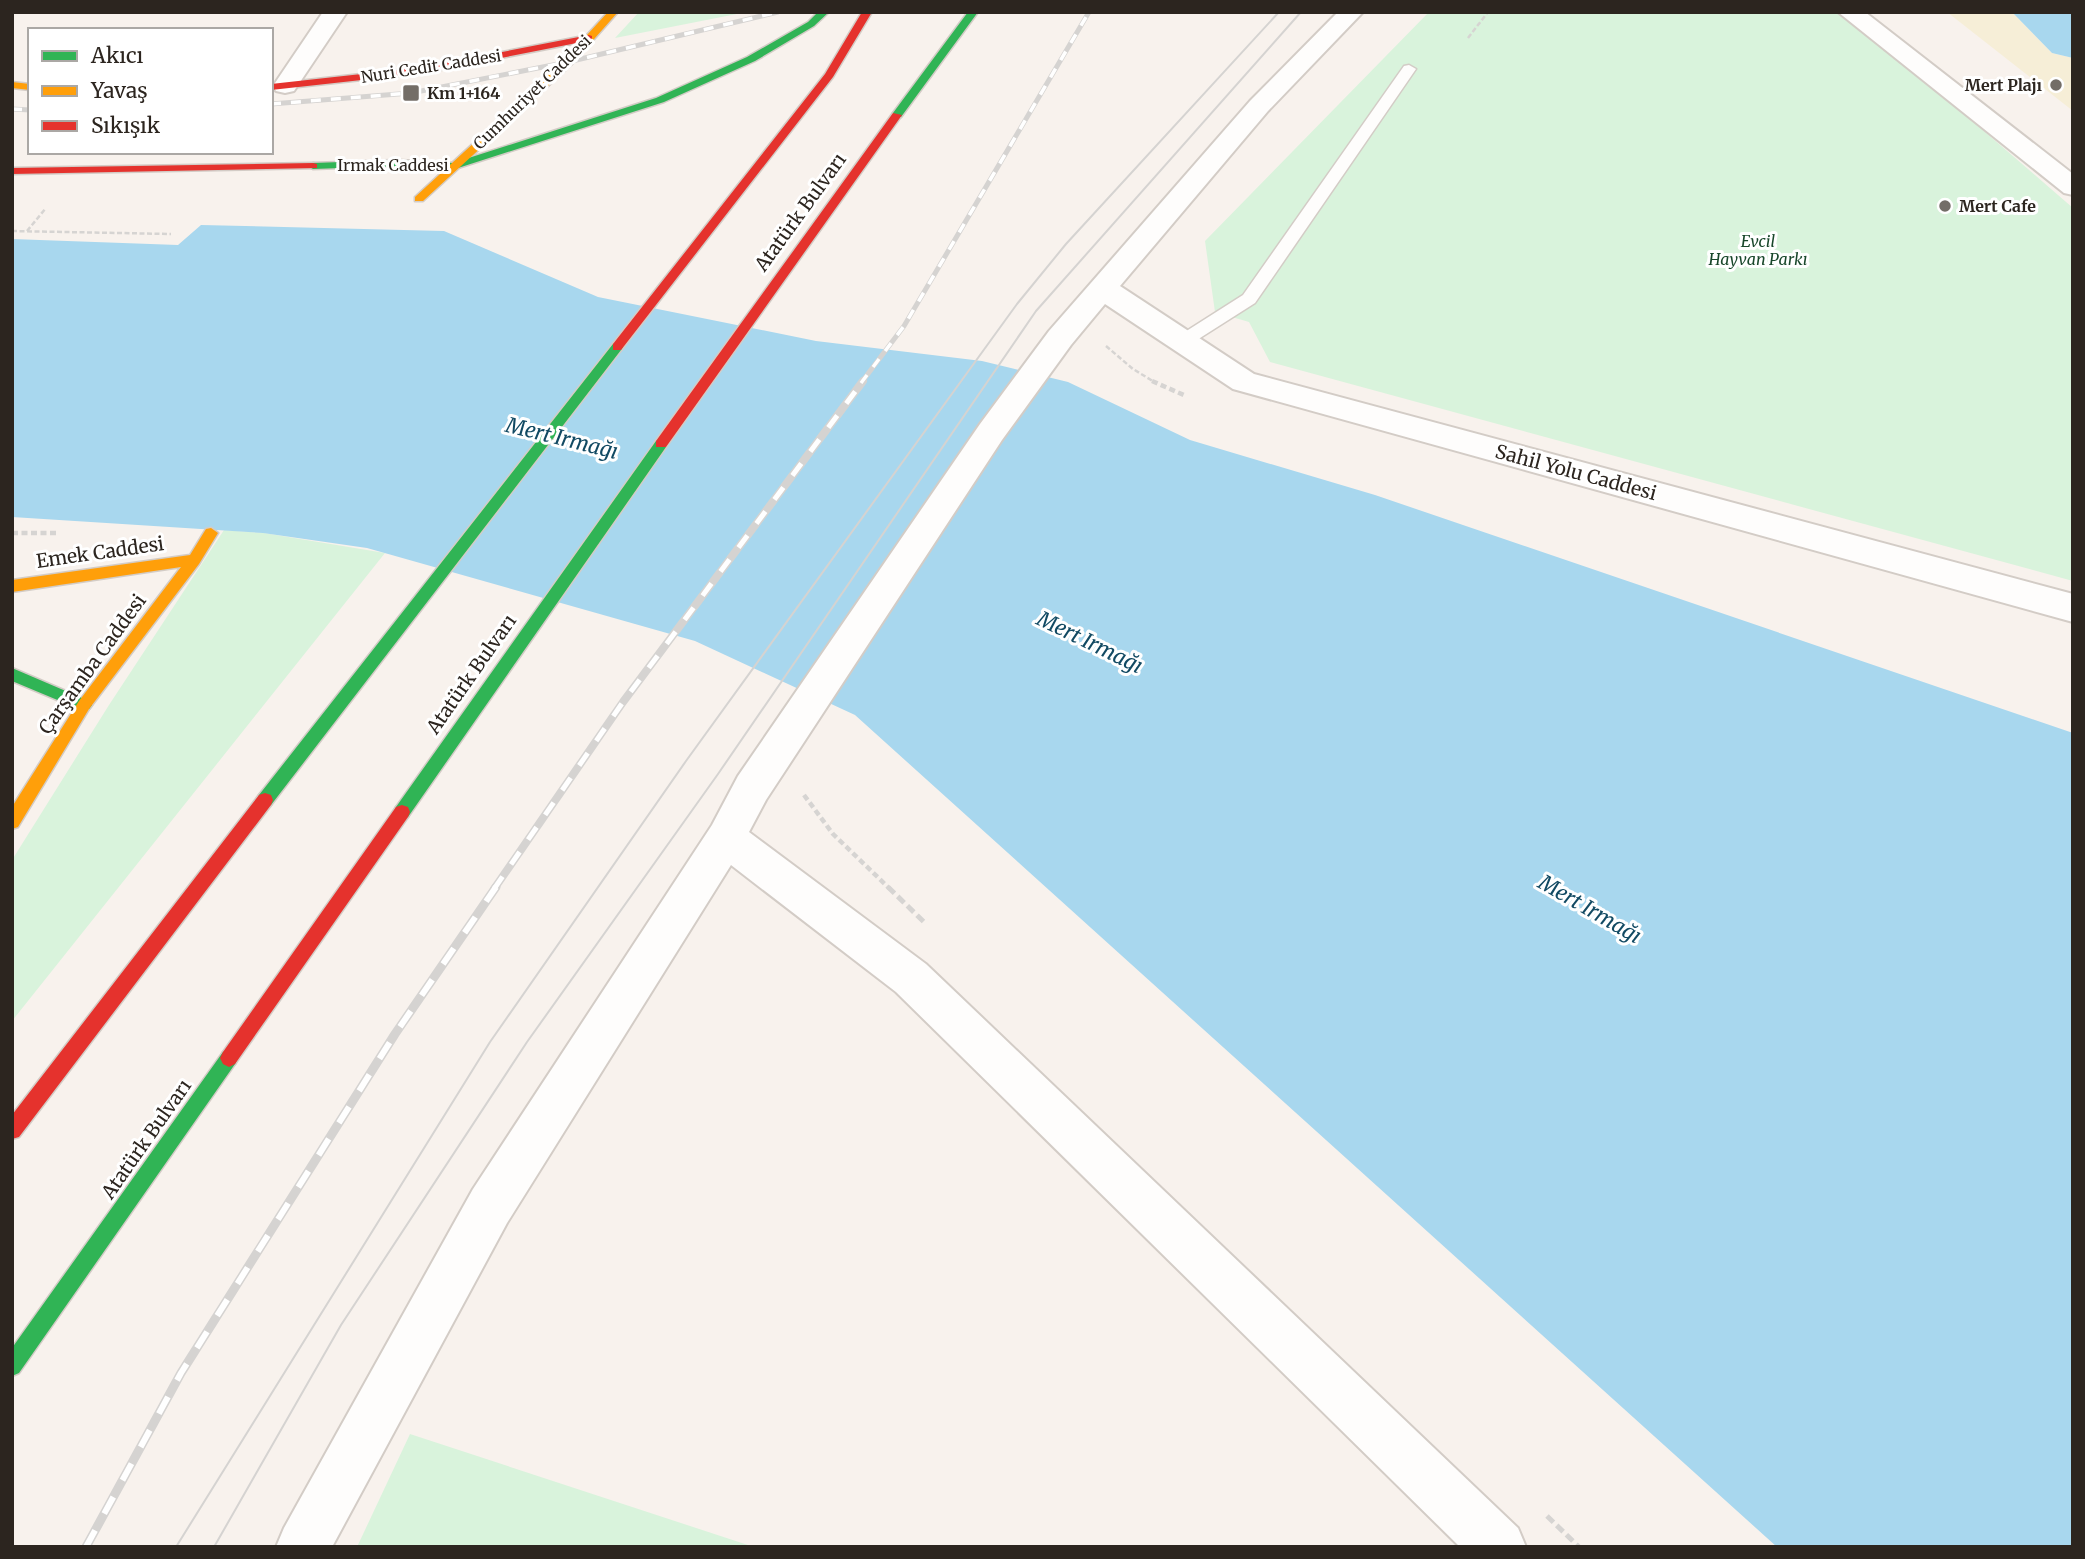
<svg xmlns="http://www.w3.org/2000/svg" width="2085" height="1559" font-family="Merriweather,serif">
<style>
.green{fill:#d9f3dc}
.sand{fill:#f6eed7}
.water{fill:#a8d7ee}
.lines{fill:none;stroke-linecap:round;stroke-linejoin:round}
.lane-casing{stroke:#d3ccc6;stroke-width:3}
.street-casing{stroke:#d3ccc6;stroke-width:4}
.fast-casing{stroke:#d3ccc6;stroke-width:3}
.slow-casing{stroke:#d3ccc6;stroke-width:3}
.jam-casing{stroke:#d3ccc6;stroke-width:3}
.path-far2{stroke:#d6d4d2;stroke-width:2.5;stroke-dasharray:5 2.5;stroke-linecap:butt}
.path-far1{stroke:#d6d4d2;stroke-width:4.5;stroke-dasharray:6 3.5;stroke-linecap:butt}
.path{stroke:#d6d4d2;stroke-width:5;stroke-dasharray:9 4.5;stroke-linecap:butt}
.lane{fill:#fefdfc;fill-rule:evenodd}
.street{fill:#fefdfc;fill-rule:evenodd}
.fast{fill:#30b455;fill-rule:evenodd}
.slow{fill:#ff9f0a;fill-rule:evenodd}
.jam{fill:#e5322d;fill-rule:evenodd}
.tram{stroke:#d5d3d1;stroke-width:2}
.rail-far2-casing{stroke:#d5d3d1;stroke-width:5}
.rail-far1-casing{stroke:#d5d3d1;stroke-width:8}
.rail-casing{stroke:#d5d3d1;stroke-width:9}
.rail-far2{stroke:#fff;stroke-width:3.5;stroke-dasharray:10;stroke-linecap:butt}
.rail-far1{stroke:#fff;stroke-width:5;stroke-dasharray:15;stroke-linecap:butt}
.rail{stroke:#fff;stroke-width:6;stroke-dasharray:19;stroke-linecap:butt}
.poi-dot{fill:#736d67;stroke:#fff;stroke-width:2.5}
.labels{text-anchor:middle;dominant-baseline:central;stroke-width:6;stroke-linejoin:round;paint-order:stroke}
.far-street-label{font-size:16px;fill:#2c251f;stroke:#fff}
.far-poi-label{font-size:16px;font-weight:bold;fill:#2c251f;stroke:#fff;text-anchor:start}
.far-park-label{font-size:16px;font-style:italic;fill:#19472b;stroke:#fff}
.street-label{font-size:19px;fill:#2c251f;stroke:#fff}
.water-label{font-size:21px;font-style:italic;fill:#124a63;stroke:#fff}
</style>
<rect width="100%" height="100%" fill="#f8f2ed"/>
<path class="green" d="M639 12H747L615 38Z
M1429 12H1846L2073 208V581L1270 362 1249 322 1215 312 1205 241Z
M224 530 264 533 385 553 12 1021V860L109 705Z
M410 1434 754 1547H357Z"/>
<path class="sand" d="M1947 12H2012L2052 53 2073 58V111Z"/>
<path class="water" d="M2012 12H2073V58L2052 53Z
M201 225 444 231 598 297 816 341 982 361 1068 382 1190 440 1375 495 2073 733V1547H1777L855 715 695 641 367 548 263 533 12 517V239L178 245Z"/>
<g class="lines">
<g class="lane-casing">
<path id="lane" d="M1409 65 1416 69 1255 303 1189 345H1177L1175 341 1177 337 1243 295 1404 66Z"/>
</g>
<g class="street-casing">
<path id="street" d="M323 12H347L294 91 285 93 276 91 273 86Z
M1338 12H1363L1268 111 1120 286 1254 374 2073 594V622L1233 389 1105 304 1071 345 1002 440 766 800 749 832 926 964 1518 1528 1526 1547H1460L896 992 731 865 507 1223 332 1547H276L284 1528 473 1189 712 825 738 776 980 424 1049 331 1250 101Z
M1838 12H1865L2073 174V195L2064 193Z"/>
</g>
<g class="fast-casing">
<path id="fast" d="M818 12H829L814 26 755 61 664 102 458 168 398 166 313 169 308 166 313 163 398 160 453 163 656 98 747 57 808 22Z
M968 12H978L901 117H893V113Z
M617 343 623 347 621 350 271 805 265 807 259 805 257 800 259 795 613 344Z
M661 439 666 441V447L408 817 402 819 396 817 394 812 396 807 656 441Z
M12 668 89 701 92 705 89 709H79L12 681Z
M229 1049 235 1052 238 1058 235 1064 19 1373 12 1376V1348L223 1052Z"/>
</g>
<g class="slow-casing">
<path id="slow" d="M608 12H618L572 64 423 201H415V197L564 60Z
M12 82 30 84V90L12 88Z
M211 528 218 533 199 564 89 709 18 827 12 829V807L79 701 181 567 12 592V580L190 555 206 529Z"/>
</g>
<g class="jam-casing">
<path id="jam" d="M862 12H872L833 77 621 350H613V344L825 74Z
M589 35 592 36V40L425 73 271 90V84L425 67Z
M893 113 902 115 666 447H656V441Z
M313 163 317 164V168L12 174V168Z
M265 793 271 795 273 800 271 805 19 1137 12 1139V1115L259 795Z
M402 805 408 807 410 812 408 817 235 1064 229 1067 223 1064 220 1058 223 1052 396 807Z"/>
</g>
<path class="path-far2" d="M1468 38 1488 12
M12 231 171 234
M27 231 46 208
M1106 346 1133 369 1156 383"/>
<path class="path-far1" d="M1152 381 1186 396
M12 533H56
M804 795 833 834 890 889"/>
<path class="path" d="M888 887 925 923
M1547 1516 1579 1547"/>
<use href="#lane" class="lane"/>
<use href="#street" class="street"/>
<use href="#fast" class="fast"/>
<use href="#slow" class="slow"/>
<use href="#jam" class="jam"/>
<path class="tram" d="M176 1547 490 1042 686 761 1017 304 1066 244 1279 12
M214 1547 341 1325 527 1042 718 774 1036 311 1301 12"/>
<g class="rail-far2-casing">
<path id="rail-far2" d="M271 104 411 93 568 62 778 12
M12 109 30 110
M861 383 904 326 1089 12"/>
</g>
<g class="rail-far1-casing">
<path id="rail-far1" d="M494 889 623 702 863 381"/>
</g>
<g class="rail-casing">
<path id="rail" d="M86 1547 181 1373 395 1034 496 887"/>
</g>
<use href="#rail-far2" class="rail-far2"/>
<use href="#rail-far1" class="rail-far1"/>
<use href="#rail" class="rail"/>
</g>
<g class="poi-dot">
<circle cx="2056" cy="85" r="7"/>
<rect x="402" y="84" width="18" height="18" rx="3.5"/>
<circle cx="1945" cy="206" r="7"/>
</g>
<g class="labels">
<g class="far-street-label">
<text transform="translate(431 66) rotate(-9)">Nuri Cedit Caddesi</text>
<text transform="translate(532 92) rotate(-44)">Cumhuriyet Caddesi</text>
<text x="393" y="165">Irmak Caddesi</text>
</g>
<g class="far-poi-label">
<text x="2042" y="85" text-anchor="end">Mert Plajı</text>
<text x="427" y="93">Km 1+164</text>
<text x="1959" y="206">Mert Cafe</text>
</g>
<g class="far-park-label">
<text x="1758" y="241">Evcil<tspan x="1758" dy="18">Hayvan Parkı</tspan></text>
</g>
<g class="street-label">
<text transform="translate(800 212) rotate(-54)">Atatürk Bulvarı</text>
<text transform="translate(1576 472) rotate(15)">Sahil Yolu Caddesi</text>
<text transform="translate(100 552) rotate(-8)">Emek Caddesi</text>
<text transform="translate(92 664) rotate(-54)">Çarşamba Caddesi</text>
<text transform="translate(471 674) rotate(-55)">Atatürk Bulvarı</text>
<text transform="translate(146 1139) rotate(-55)">Atatürk Bulvarı</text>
</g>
<g class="water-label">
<text transform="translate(562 438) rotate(14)">Mert Irmağı</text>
<text transform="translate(1090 642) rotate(26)">Mert Irmağı</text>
<text transform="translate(1590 909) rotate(30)">Mert Irmağı</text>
</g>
</g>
<rect width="2085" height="1559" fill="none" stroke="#2c251f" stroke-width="28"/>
<rect x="28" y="28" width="245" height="126" fill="#ffffff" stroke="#aba8a5" stroke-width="2"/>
<rect x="42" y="51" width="35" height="10" fill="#30b455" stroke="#aba8a5" stroke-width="2"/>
<text x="91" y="63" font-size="21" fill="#2c251f">Akıcı</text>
<rect x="42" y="86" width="35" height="10" fill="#ff9f0a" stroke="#aba8a5" stroke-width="2"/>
<text x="91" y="98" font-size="21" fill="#2c251f">Yavaş</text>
<rect x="42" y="121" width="35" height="10" fill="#e5322d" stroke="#aba8a5" stroke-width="2"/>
<text x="91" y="133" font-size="21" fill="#2c251f">Sıkışık</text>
</svg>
